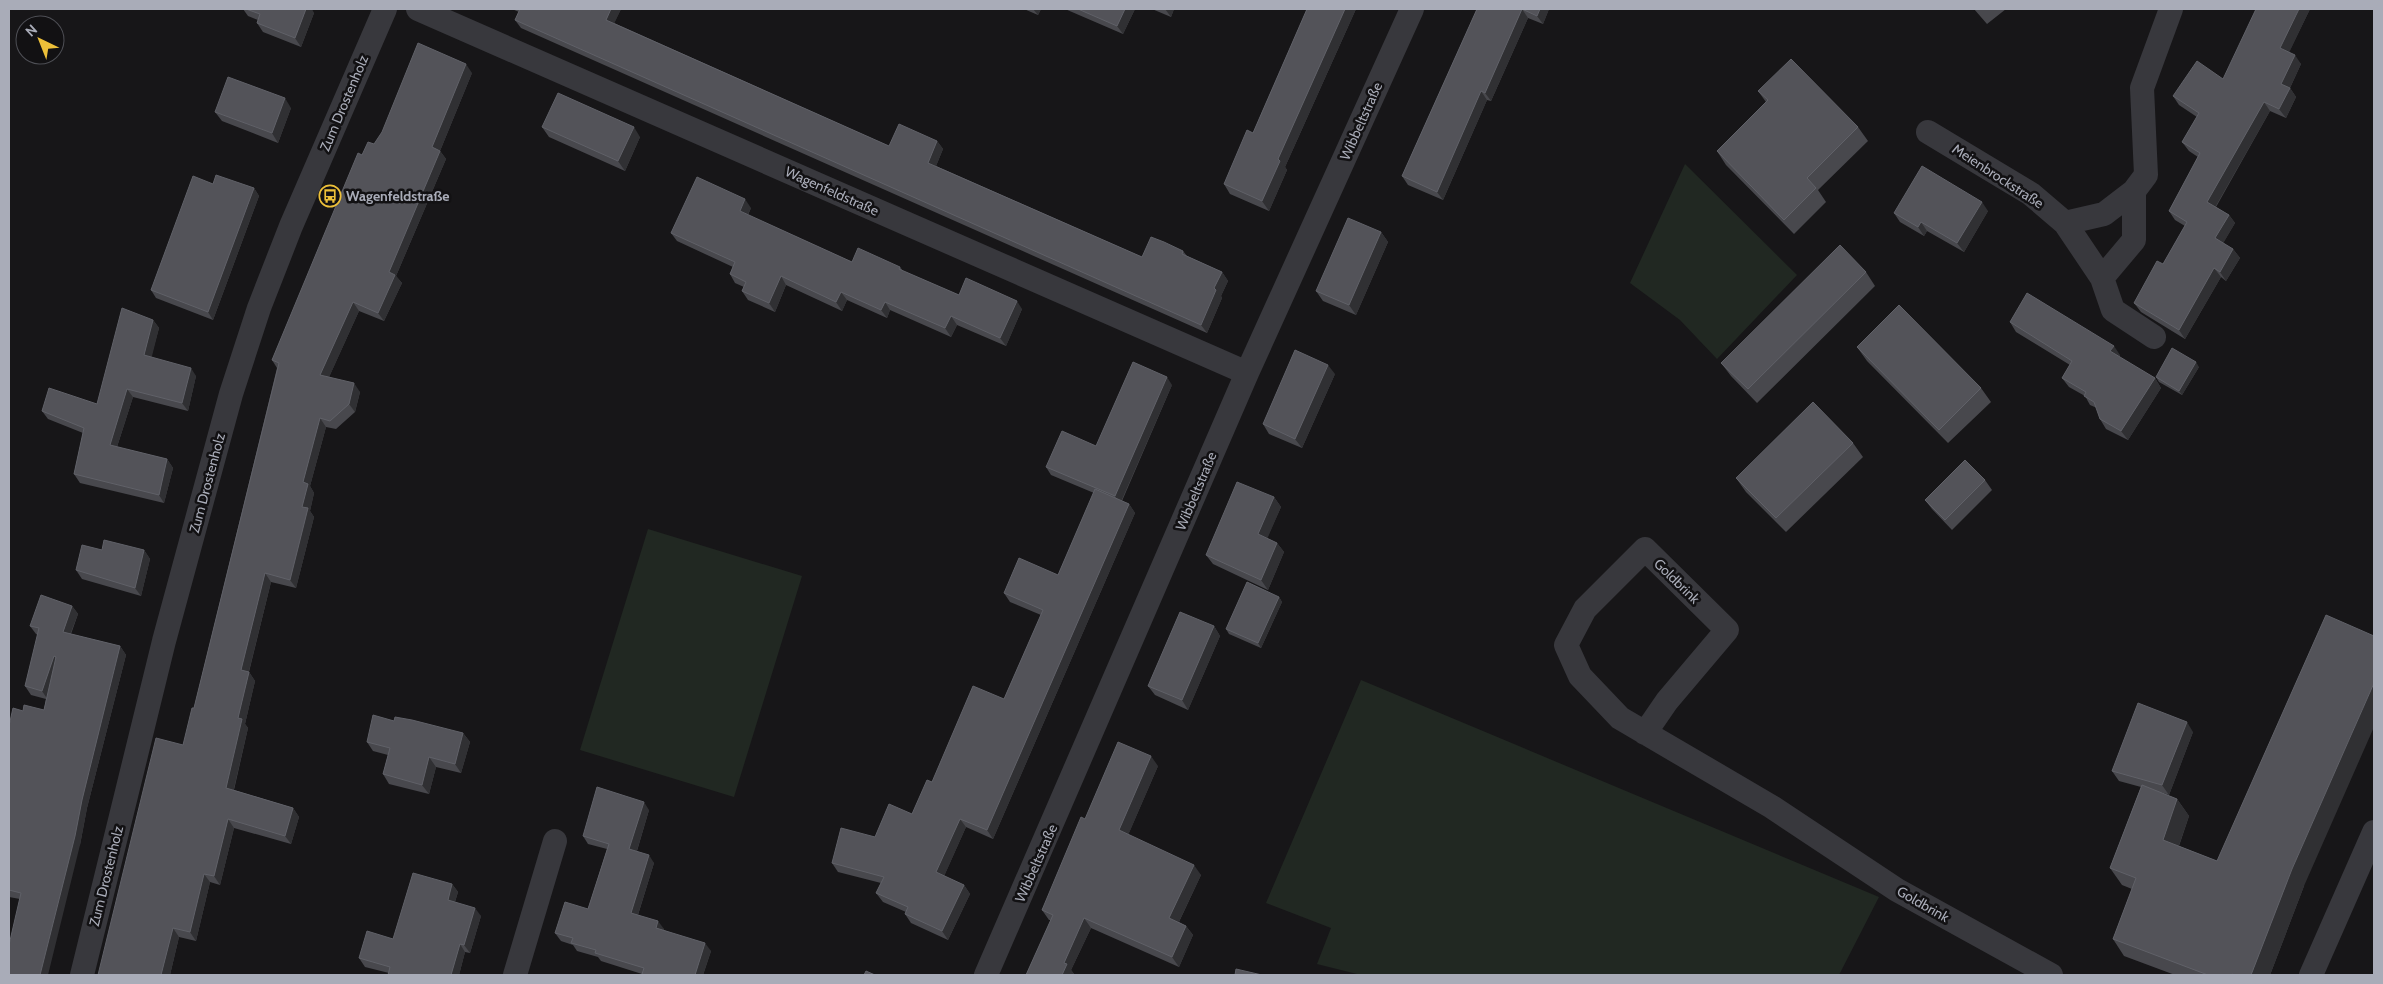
<svg xmlns="http://www.w3.org/2000/svg" width="2383" height="984" font-family="Cabin,sans-serif">
<style>
.green{fill:#212822}
.lines{fill:none;stroke-linecap:round;stroke-linejoin:round}
.street{stroke:#38383d;stroke-width:24}
.wall{fill:#48484d}
.shaded-wall{fill:#303033}
.building{fill:#535359;stroke:#606168}
.labels{text-anchor:middle;dominant-baseline:central;stroke-width:5;stroke-linejoin:round;paint-order:stroke}
.street-label{font-size:14px;fill:#a9acb8;stroke:#121113}
.poi-label{font-size:14px;font-weight:bold;fill:#a9acb8;stroke:#121113;text-anchor:start}
</style>
<rect width="100%" height="100%" fill="#171618"/>
<path class="green" d="M1685 164 1797 275 1717 359 1680 320 1630 283Z
M648 529 802 576 734 797 580 750Z
M1361 680 1879 897 1839 975H1361L1317 964 1331 928 1266 903Z"/>
<g class="lines">
<path class="street" d="M418 9 1247 373
M1928 132 2031 194 2065 223 2102 278 2113 310 2154 337
M2065 223 2104 214 2134 191 2146 175 2142 88 2171 9
M2102 278 2134 240V191
M1645 733 1667 701 1727 630 1645 549 1585 609 1566 645 1580 676 1620 718 1772 807 1897 890 2051 975
M82 975 164 641 231 394 259 308 291 226 385 9
M515 975 555 841
M986 975 1247 373 1412 9
M2311 975 2374 832"/>
</g>
<path class="wall" d="M243 9H306L314 13 301 47 263 32 257 23 258 20 248 16Z
M512 9H621L614 23 889 146 937 141 943 149 936 166 1142 257 1183 251 1187 256 1222 272 1228 281 1221 296 1222 298 1207 333 521 28 515 20 519 12Z
M1024 9H1041L1038 15Z
M1065 9H1135L1123 34Z
M1152 9H1174L1171 17Z
M1307 9H1356L1285 167 1287 170 1269 211 1230 194 1224 184 1253 133Z
M1477 9H1549L1543 24 1528 18 1491 101 1487 100 1443 200 1408 185 1402 176Z
M1974 9H2006L1987 24Z
M2310 9 2289 52 2301 64 2290 88 2296 97 2286 118 2270 111 2216 207 2229 215 2235 223 2223 243 2233 249 2240 258 2226 281 2221 277 2185 339 2141 312 2134 303 2163 264 2185 226 2175 220 2169 211 2198 157 2189 151 2182 142 2197 117 2179 105 2173 96 2223 79Z
M472 73 440 151 446 159 396 276 402 283 384 321 359 311 329 377 360 392 355 412 336 429 326 427 310 486 314 493 310 511 314 517 296 588 271 582 249 672 255 681 245 724 248 728 234 790 293 808 299 817 291 844 234 828 220 885 210 882 196 941 179 937 170 975H98L183 745 194 708 277 368 272 360 362 155 374 144Z
M1758 91 1858 127 1868 141 1818 190 1826 202 1794 234 1726 165 1717 151 1766 102Z
M291 108 278 143 222 121 215 112Z
M542 127 640 137 625 171 549 137Z
M213 184 254 188 259 196 213 320 156 298 151 290Z
M751 208 748 215 852 262 900 267 903 271 959 295 1022 309 1006 346 957 325 951 337 890 310 887 318 847 300 842 311 786 285 775 312 748 300 742 291 744 287 735 283 730 274 733 267 677 241 671 233Z
M1988 211 1964 252 1927 231 1924 236 1900 222 1894 213Z
M1381 232 1388 242 1356 315 1323 301 1316 291Z
M1866 272 1875 286 1757 403 1731 376 1721 363Z
M153 320 159 328 151 357 196 376 188 411 133 397 117 447 167 459 173 468 164 503 80 483 74 474 83 433 48 419 42 411 97 404Z
M2010 322 2120 355 2119 357 2155 378 2161 388 2128 440 2106 429 2100 419 2097 408 2090 405 2085 396 2069 387 2062 378 2070 365 2016 332Z
M1857 347 1981 388 1991 402 1948 443 1867 361Z
M2199 367 2182 395 2159 382 2156 377Z
M1335 374 1302 448 1269 434 1263 424Z
M1172 385 1122 501 1129 504 1135 513 993 839 966 827 944 876 964 885 970 894 948 940 911 923 905 914 906 912 883 902 876 893 881 883 838 872 832 863 912 814 932 782 1004 699 1041 615 1010 602 1004 593 1058 575 1094 493 1051 475 1046 467 1096 446Z
M1853 443 1863 457 1786 532 1746 492 1736 478Z
M1985 480 1992 490 1952 530 1932 509 1925 500Z
M1274 497 1281 507 1267 538 1277 543 1284 552 1268 590 1213 564 1206 555Z
M102 550H144L150 559 141 596 82 579 76 570Z
M1279 597 1282 602 1261 648 1229 634 1226 629Z
M72 606 78 614 71 634 120 646 126 655 87 808 80 845 20 899 9 897V726L23 711 44 710 46 699 31 695 25 686 38 635 36 634 30 626Z
M1214 626 1220 636 1188 710 1155 695 1148 686Z
M394 721 463 733 470 742 461 773 436 767 429 794 389 784 383 774 388 755 373 751 367 742Z
M2193 732 2169 795 2160 792 2177 799 2189 816 2179 846 2217 861 2304 886 2270 975H2175L2124 956 2113 939 2132 889 2122 885 2110 868 2141 787 2119 781 2112 771Z
M1158 766 1128 835 1201 875 1179 922 1186 926 1193 935 1179 967 1091 928 1071 970 1074 974 1073 975H1026L1051 920H1049L1042 910 1085 819Z
M649 810 637 851 654 863 638 915 664 929V930L711 951 703 975H642V974L601 961 598 957 577 951 573 945 561 941 555 933 588 909 607 849 588 844 583 836Z
M452 884 458 892 455 902 481 916 470 953 465 952 459 975H388L389 973 365 967 359 958 393 939Z"/>
<path class="shaded-wall" d="M306 9H312L314 13 301 47 295 38Z
M611 9H621L612 28 606 20Z
M1033 9H1041L1038 15Z
M1125 9H1135L1123 34 1117 26Z
M1165 9H1174L1171 17Z
M1345 9H1356L1285 167 1287 170 1269 211 1262 201 1278 159Z
M1522 9 1528 18 1491 101 1485 93Z
M1540 9H1549L1543 24 1537 16Z
M2299 9H2310L2287 57 2280 48Z
M2295 55 2301 64 2288 92 2290 88 2296 97 2286 118 2279 109 2281 84Z
M466 64 472 73 440 151 446 159 396 276 402 283 384 321 378 313 389 272 432 147Z
M1481 91 1487 100 1443 200 1437 192Z
M285 98 291 108 278 143 272 133Z
M2264 102 2270 111 2213 211 2207 202Z
M634 127 640 137 625 171 618 161Z
M937 141 943 149 934 171 928 163Z
M254 188 259 196 213 320 208 312Z
M745 199 751 208 745 220 740 211Z
M1982 202 1988 211 1964 252 1957 243Z
M2229 215 2235 223 2221 247 2215 238Z
M1921 222 1927 231 1924 236 1918 227Z
M1381 232 1388 242 1356 315 1349 305Z
M2233 249 2240 258 2226 281 2220 272Z
M2214 268 2221 277 2185 339 2179 330Z
M1222 272 1228 281 1221 296 1222 298 1207 333 1201 325 1214 288Z
M781 276 786 285 775 312 769 303Z
M841 292 847 300 842 311 836 302Z
M1017 301 1022 309 1006 346 1000 338Z
M353 302 359 311 326 384 320 375Z
M885 302 890 310 887 318 881 310Z
M951 316 957 325 951 337 945 328Z
M153 320 159 328 150 364 144 355Z
M2114 346 2120 355 2117 361 2110 351Z
M2196 362 2199 367 2182 395 2179 391Z
M1328 365 1335 374 1302 448 1295 439Z
M191 368 196 376 188 411 182 403Z
M1167 377 1172 385 1120 504 1115 496Z
M2155 378 2161 388 2128 440 2121 431Z
M354 383 360 392 355 412 349 404Z
M127 389 133 397 115 453 110 445Z
M320 418 326 427 310 486 314 493 310 511 314 517 296 588 290 580 303 482Z
M167 459 173 468 164 503 159 495Z
M1274 497 1281 507 1265 544 1258 534Z
M1129 504 1135 513 993 839 987 830Z
M1277 543 1284 552 1268 590 1261 580Z
M144 550 150 559 141 596 135 588Z
M265 573 271 582 247 679 241 670Z
M1279 597 1282 602 1261 648 1258 643Z
M72 606 78 614 68 640 63 632Z
M1214 626 1220 636 1188 710 1182 700Z
M120 646 126 655 87 808 80 845 48 975H40L82 800Z
M54 656 60 665 48 700 42 691Z
M249 672 255 681 245 724 248 728 232 797 226 788 238 718Z
M2374 683V727L2304 886 2270 975H2251L2292 869Z
M2187 722 2193 732 2169 795 2162 785Z
M463 733 470 742 461 773 455 764Z
M1151 756 1158 766 1126 840 1119 830Z
M429 757 436 767 429 794 422 785Z
M2177 799 2189 816 2175 857 2163 840Z
M644 802 649 810 635 857 629 849Z
M293 808 299 817 291 844 285 836Z
M228 819 234 828 220 885 214 876Z
M960 819 966 827 942 881 936 872Z
M649 855 654 863 636 921 631 913Z
M1194 865 1201 875 1176 928 1169 918Z
M204 874 210 882 196 941 190 932Z
M452 884 458 892 453 908 448 900Z
M964 885 970 894 948 940 942 931Z
M475 908 481 916 470 953 464 945Z
M1084 918 1091 928 1071 970 1074 974 1073 975H1062L1064 963Z
M658 921 664 929 662 936 656 928Z
M1186 926 1193 935 1179 967 1172 957Z
M173 928 179 937 170 975H161Z
M705 943 711 951 703 975H695Z
M460 944 465 952 459 975H451Z"/>
<path class="building" d="M246 9H306L295 38 257 23 260 14Z
M520 9H611L606 20 889 146 899 124 937 141 928 163 1142 257 1151 237 1164 242 1183 251 1182 254 1222 272 1214 288 1216 290 1201 325 515 20Z
M1078 9H1125L1117 26Z
M1307 9H1345L1278 159 1280 161 1262 201 1224 184 1247 130 1253 133Z
M1477 9H1540L1537 16 1522 9 1485 93 1481 91 1437 192 1402 176Z
M2256 9H2299L2280 48 2295 55 2281 84 2290 88 2279 109 2264 102 2207 202 2229 215 2215 238 2233 249 2220 272 2214 268 2179 330 2134 303 2157 261 2163 264 2187 222 2169 211 2200 153 2182 142 2199 113 2173 96 2197 61 2223 79Z
M418 43 466 64 432 147 440 151 389 272 395 275 378 313 353 302 320 375 354 383 349 404 330 421 320 418 303 482 308 484 302 507 308 508 290 580 265 573 241 670 249 672 238 718 242 719 226 788 293 808 285 836 228 819 214 876 204 874 190 932 173 928 161 975H98L156 738 183 745 192 708H194L279 363 272 360 358 153 362 155 368 142 374 144 382 132Z
M1791 59 1858 127 1807 178 1816 188 1784 220 1717 151 1768 100 1758 91Z
M228 77 285 98 272 133 215 112Z
M558 93 634 127 618 161 542 127Z
M1922 166 1982 202 1957 243 1921 222 1918 227 1894 213Z
M216 175 254 188 208 312 151 290 193 176 213 184Z
M697 177 745 199 740 211 852 262 858 248 900 267 899 269 959 295 966 278 1017 301 1000 338 951 316 945 328 885 302 881 310 841 292 836 302 781 276 769 303 742 291 746 282 730 274 735 262 671 233Z
M1348 218 1381 232 1349 305 1316 291Z
M1840 245 1866 272 1748 389 1721 363Z
M2027 293 2114 346 2110 351 2155 378 2121 431 2100 419 2094 402 2084 396 2086 392 2062 378 2072 361 2010 322Z
M1899 305 1981 388 1939 430 1857 347Z
M122 308 153 320 144 355 191 368 182 403 127 389 110 445 167 459 159 495 74 474 84 428 42 411 49 388 97 404Z
M2172 348 2196 362 2179 391 2156 377Z
M1295 350 1328 365 1295 439 1263 424Z
M1133 362 1167 377 1115 496 1046 467 1062 431 1096 446Z
M1813 402 1853 443 1776 518 1736 478Z
M1965 460 1985 480 1945 520 1925 500Z
M1237 482 1274 497 1258 534 1277 543 1261 580 1206 555Z
M1095 489 1129 504 987 830 960 819 936 872 964 885 942 931 905 914 908 907 876 893 884 877 832 863 841 828 875 837 889 804 912 814 927 780 932 782 973 686 1004 699 1043 610 1004 593 1019 558 1058 575Z
M104 540 144 550 135 588 76 570 82 545 102 550Z
M1247 582 1279 597 1258 643 1226 629Z
M41 595 72 606 63 632 120 646 82 800 75 836 40 975H9V945L21 893 9 890V726L13 708 23 711 24 705 44 710 56 657 54 656 42 691 25 686 39 628 30 626Z
M1180 612 1214 626 1182 700 1148 686Z
M2326 615 2374 636V683L2292 869 2251 975H2234L2232 974V975H2208L2113 939 2136 878 2110 868 2142 785 2177 799 2163 840 2217 861Z
M2138 703 2187 722 2162 785 2112 771Z
M373 715 394 721 395 717 412 720 463 733 455 764 429 757 422 785 383 774 390 748 367 742Z
M1118 742 1151 756 1119 830 1194 865 1169 918 1186 926 1172 957 1084 918 1064 963 1067 964 1062 975H1026L1053 915 1042 910 1081 817 1085 819Z
M597 787 644 802 629 849 649 855 631 913 658 921 656 928 705 943 695 975H645L642 974 644 968 595 953 596 950 571 943 573 938 555 933 565 902 588 909 609 844 583 836Z
M413 873 452 884 448 900 475 908 464 945 460 944 451 975H388L390 967 359 958 367 931 393 939Z
M1236 969 1262 975H1235Z
M866 971 875 975H864Z"/>
<defs>
<g id="bus-ring" transform="scale(1.125)"><circle r="9.5" fill="#121113" stroke="#edc039" stroke-width="1.5"/><path d="M-5-6H5V4H4V6H2V4H-2V6H-4V4H-5ZM-3.5-4V0h7V-4ZM-3.5 1.2v1.5H-2V1.2ZM2 1.2v1.5H3.5V1.2Z" fill="#edc039"/></g>
</defs>
<g fill-rule="evenodd">
<use href="#bus-ring" x="330" y="196"/>
</g>
<g class="labels">
<g class="street-label">
<text transform="translate(344 103) rotate(-67)">Zum Drostenholz</text>
<text transform="translate(1361 121) rotate(-66)">Wibbeltstraße</text>
<text transform="translate(1998 176) rotate(33)">Meienbrockstraße</text>
<text transform="translate(832 191) rotate(24)">Wagenfeldstraße</text>
<text transform="translate(207 483) rotate(-75)">Zum Drostenholz</text>
<text transform="translate(1196 491) rotate(-67)">Wibbeltstraße</text>
<text transform="translate(1677 581) rotate(44)">Goldbrink</text>
<text transform="translate(1036 863) rotate(-66)">Wibbeltstraße</text>
<text transform="translate(106 876) rotate(-76)">Zum Drostenholz</text>
<text transform="translate(1923 904) rotate(30)">Goldbrink</text>
</g>
<g class="poi-label">
<text x="346" y="196">Wagenfeldstraße</text>
</g>
</g>
<rect width="2383" height="984" fill="none" stroke="#a9acb8" stroke-width="20"/>
<g transform="translate(40 40) rotate(317)"><circle r="24" fill="#121113" stroke="#4e4f55"/>
<path d="M0-4L9 19L0 12L-9 19Z" fill="#edc039"/>
<text y="-8" font-size="14" font-weight="bold" text-anchor="middle" fill="#a9acb8">N</text>
</g>
</svg>
